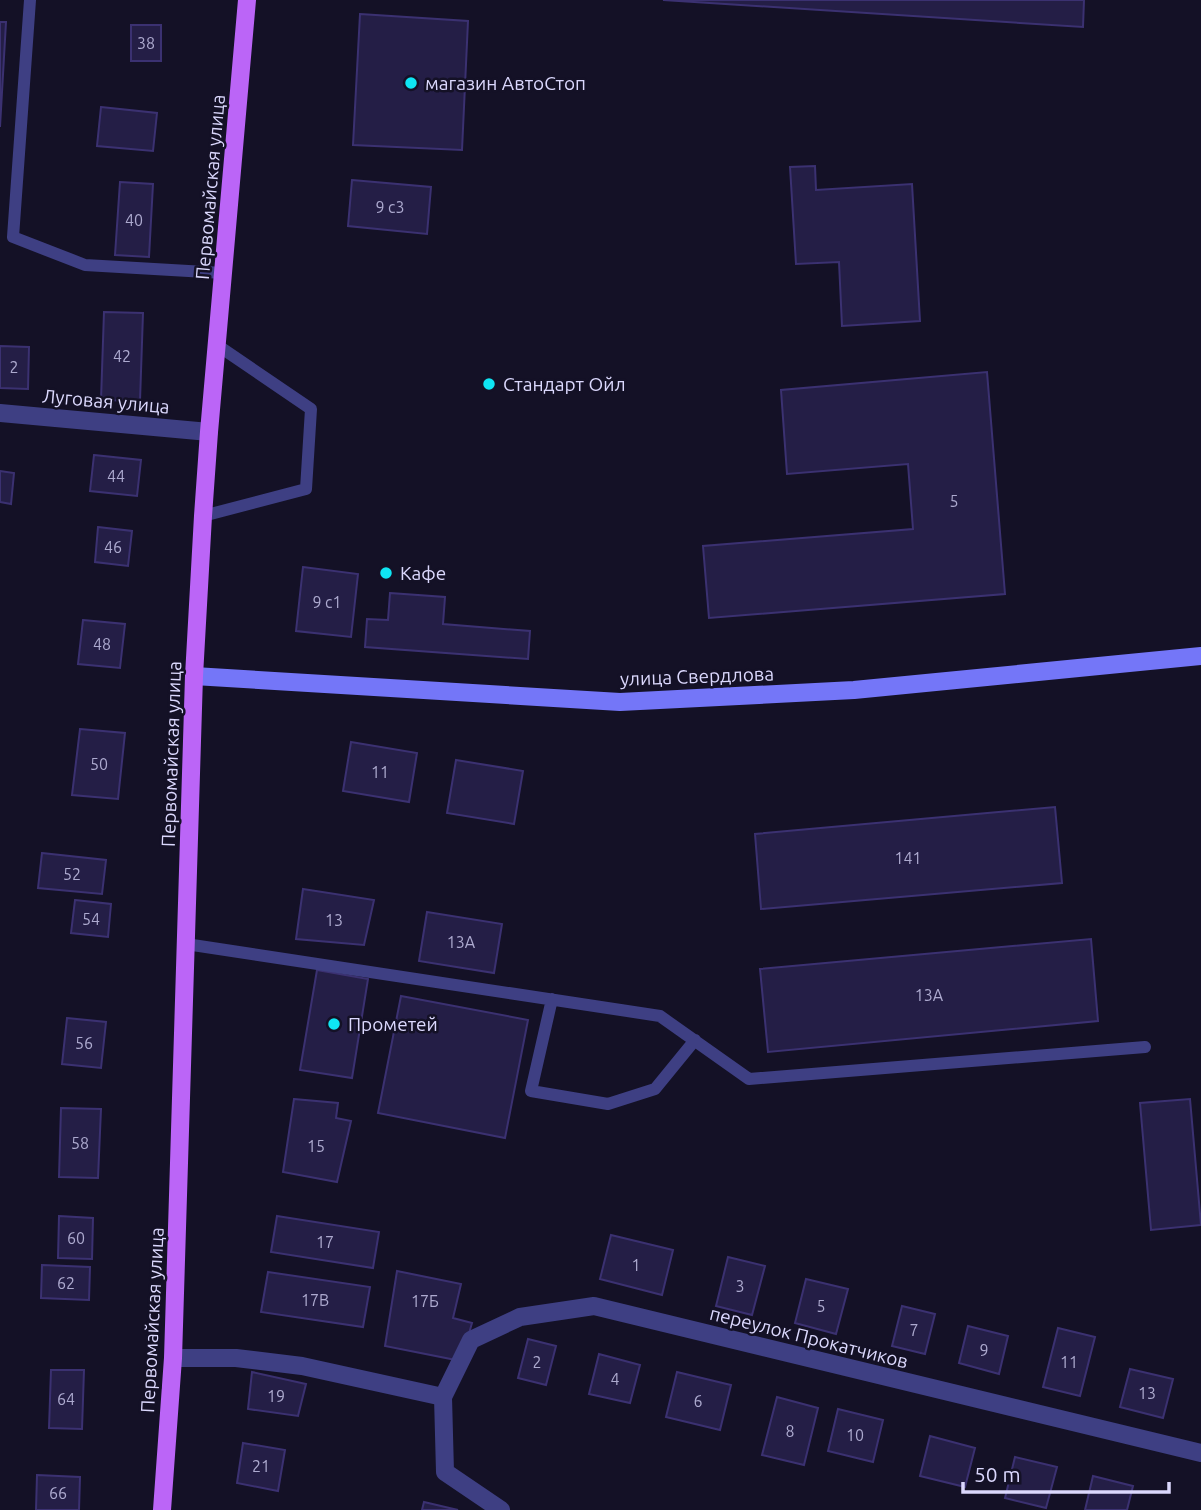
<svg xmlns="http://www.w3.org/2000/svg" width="1201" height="1510" font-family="Ubuntu,sans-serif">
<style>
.building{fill:#241e46;stroke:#3b3171;stroke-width:2}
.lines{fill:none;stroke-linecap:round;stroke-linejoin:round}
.service{stroke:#3e3f83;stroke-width:12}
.minor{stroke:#3e3f83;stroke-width:18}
.secondary{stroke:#7476f8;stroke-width:18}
.primary{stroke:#bb65f7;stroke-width:18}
.poi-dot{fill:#0fe5f3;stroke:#141126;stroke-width:2.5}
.labels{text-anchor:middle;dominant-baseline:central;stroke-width:5;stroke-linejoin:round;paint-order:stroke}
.number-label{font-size:16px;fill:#adaacf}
.poi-label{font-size:19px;fill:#dbd8fd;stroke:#141126;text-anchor:start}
.street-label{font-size:19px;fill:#dbd8fd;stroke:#141126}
</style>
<rect width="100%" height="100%" fill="#141126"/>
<path class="building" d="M663 0H1084L1083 27Z
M360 14 468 21 462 150 353 145Z
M0 22H6L0 127Z
M131 25H161V61H131Z
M101 107 157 113 153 151 97 146Z
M815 166 816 190 912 184 920 321 842 326 839 262 796 264 790 167Z
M352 180 431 187 427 234 348 226Z
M120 182 153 184 149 257 115 255Z
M104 312 143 313 140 401 101 400Z
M0 346 29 347 28 389 0 388Z
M987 372 1005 594 709 618 703 546 913 529 908 464 787 474 781 390Z
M94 455 141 460 137 496 90 491Z
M0 471 14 473 11 504 0 502Z
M98 527 132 531 128 566 95 562Z
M303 567 358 574 351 637 296 631Z
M390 593 445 597 443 624 530 631 528 659 365 647 367 619 388 620Z
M83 620 125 624 120 668 78 664Z
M80 729 125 733 118 799 72 795Z
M351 742 417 753 409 802 343 791Z
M456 760 523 771 514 824 447 813Z
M1055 807 1062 883 761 909 755 834Z
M42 853 106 860 102 894 38 888Z
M303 889 374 900 364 945 296 939Z
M75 900 111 904 108 937 71 933Z
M427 912 502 924 494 973 419 961Z
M1091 939 1098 1021 768 1052 760 969Z
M317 970 368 979 352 1078 300 1070Z
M401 996 528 1020 505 1138 378 1113Z
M67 1018 106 1022 101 1068 62 1064Z
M294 1099 338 1103 336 1118 351 1121 337 1182 283 1172Z
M1190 1099 1201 1225 1151 1230 1140 1103Z
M61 1108 101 1109 98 1178 59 1177Z
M59 1216 93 1218 92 1259 58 1258Z
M277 1216 379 1232 373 1268 271 1252Z
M611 1235 673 1250 662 1295 600 1279Z
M728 1257 765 1266 752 1315 716 1306Z
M42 1265 90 1267 89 1300 41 1298Z
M397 1271 461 1284 453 1318 472 1323 461 1361 385 1346Z
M268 1272 370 1287 363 1327 261 1312Z
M806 1279 848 1289 836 1334 795 1323Z
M902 1306 935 1314 925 1354 892 1346Z
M968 1326 1008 1336 999 1374 959 1363Z
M1058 1328 1095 1337 1080 1396 1043 1387Z
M528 1339 556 1346 546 1385 518 1378Z
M599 1354 640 1365 630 1403 589 1394Z
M1130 1369 1173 1379 1163 1418 1120 1407Z
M51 1370H84L82 1429 49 1428Z
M252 1372 306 1384 298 1416 248 1409Z
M677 1372 731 1385 720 1430 666 1417Z
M777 1397 818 1408 804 1465 762 1455Z
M838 1409 883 1420 873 1462 828 1451Z
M930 1436 975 1448 965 1487 920 1476Z
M243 1443 285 1450 278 1491 237 1483Z
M1015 1457 1057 1467 1046 1508 1005 1498Z
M37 1475 80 1477 79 1510H36Z
M1093 1476 1133 1486 1127 1510H1085Z
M424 1502 458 1510H422Z"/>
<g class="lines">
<path class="service" d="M30 0 13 237 85 265 223 273
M203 516 306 489 311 409 217 345
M186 944 660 1016 749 1079 1145 1047
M552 999 531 1091 608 1104 655 1089 695 1040"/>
<path class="minor" d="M0 413 209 432
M173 1358H236L302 1366 443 1397
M501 1510 445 1472 443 1397 471 1340 520 1317 594 1306 1201 1453"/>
<path class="secondary" d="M194 676 620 702 854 690 1201 656"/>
<path class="primary" d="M162 1510 173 1358 194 676 203 516 209 432 247 0"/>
</g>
<g class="poi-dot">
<circle cx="411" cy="83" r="7"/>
<circle cx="489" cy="384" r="7"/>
<circle cx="386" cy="573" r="7"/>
<circle cx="334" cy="1024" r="7"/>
</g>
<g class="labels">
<g class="number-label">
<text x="146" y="43">38</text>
<text x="390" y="207">9 с3</text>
<text x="134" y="220">40</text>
<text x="122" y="356">42</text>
<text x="14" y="367">2</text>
<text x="116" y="476">44</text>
<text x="954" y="501">5</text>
<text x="113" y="547">46</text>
<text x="327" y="602">9 с1</text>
<text x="102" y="644">48</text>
<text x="99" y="764">50</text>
<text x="380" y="772">11</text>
<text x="908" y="858">141</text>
<text x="72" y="874">52</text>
<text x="91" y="919">54</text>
<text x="334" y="920">13</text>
<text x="461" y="942">13А</text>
<text x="929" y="995">13А</text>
<text x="84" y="1043">56</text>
<text x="80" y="1143">58</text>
<text x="316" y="1146">15</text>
<text x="76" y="1238">60</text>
<text x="325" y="1242">17</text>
<text x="636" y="1265">1</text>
<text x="66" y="1283">62</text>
<text x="740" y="1286">3</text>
<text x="315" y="1300">17В</text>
<text x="425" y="1301">17Б</text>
<text x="821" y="1306">5</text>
<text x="914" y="1330">7</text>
<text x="984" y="1350">9</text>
<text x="537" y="1362">2</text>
<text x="1069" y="1362">11</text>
<text x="615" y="1379">4</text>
<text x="1147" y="1393">13</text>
<text x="276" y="1396">19</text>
<text x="66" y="1399">64</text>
<text x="698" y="1401">6</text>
<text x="790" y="1431">8</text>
<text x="855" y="1435">10</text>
<text x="261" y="1466">21</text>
<text x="58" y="1493">66</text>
</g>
<g class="poi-label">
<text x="425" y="83">магазин АвтоСтоп</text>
<text x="503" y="384">Стандарт Ойл</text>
<text x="400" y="573">Кафе</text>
<text x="348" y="1024">Прометей</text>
</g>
<g class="street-label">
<text transform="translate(210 187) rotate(-85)">Первомайская улица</text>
<text transform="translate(106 401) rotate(5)">Луговая улица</text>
<text transform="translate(697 676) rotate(-2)">улица Свердлова</text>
<text transform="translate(171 754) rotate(-88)">Первомайская улица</text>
<text transform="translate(152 1320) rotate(-87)">Первомайская улица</text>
<text transform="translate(809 1337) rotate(14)">переулок Прокатчиков</text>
</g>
</g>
<path d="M963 1482v10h206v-10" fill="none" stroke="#dbd8fd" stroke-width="3.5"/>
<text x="974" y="1482" font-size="21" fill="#dbd8fd" stroke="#141126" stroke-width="5" paint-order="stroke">50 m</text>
</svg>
